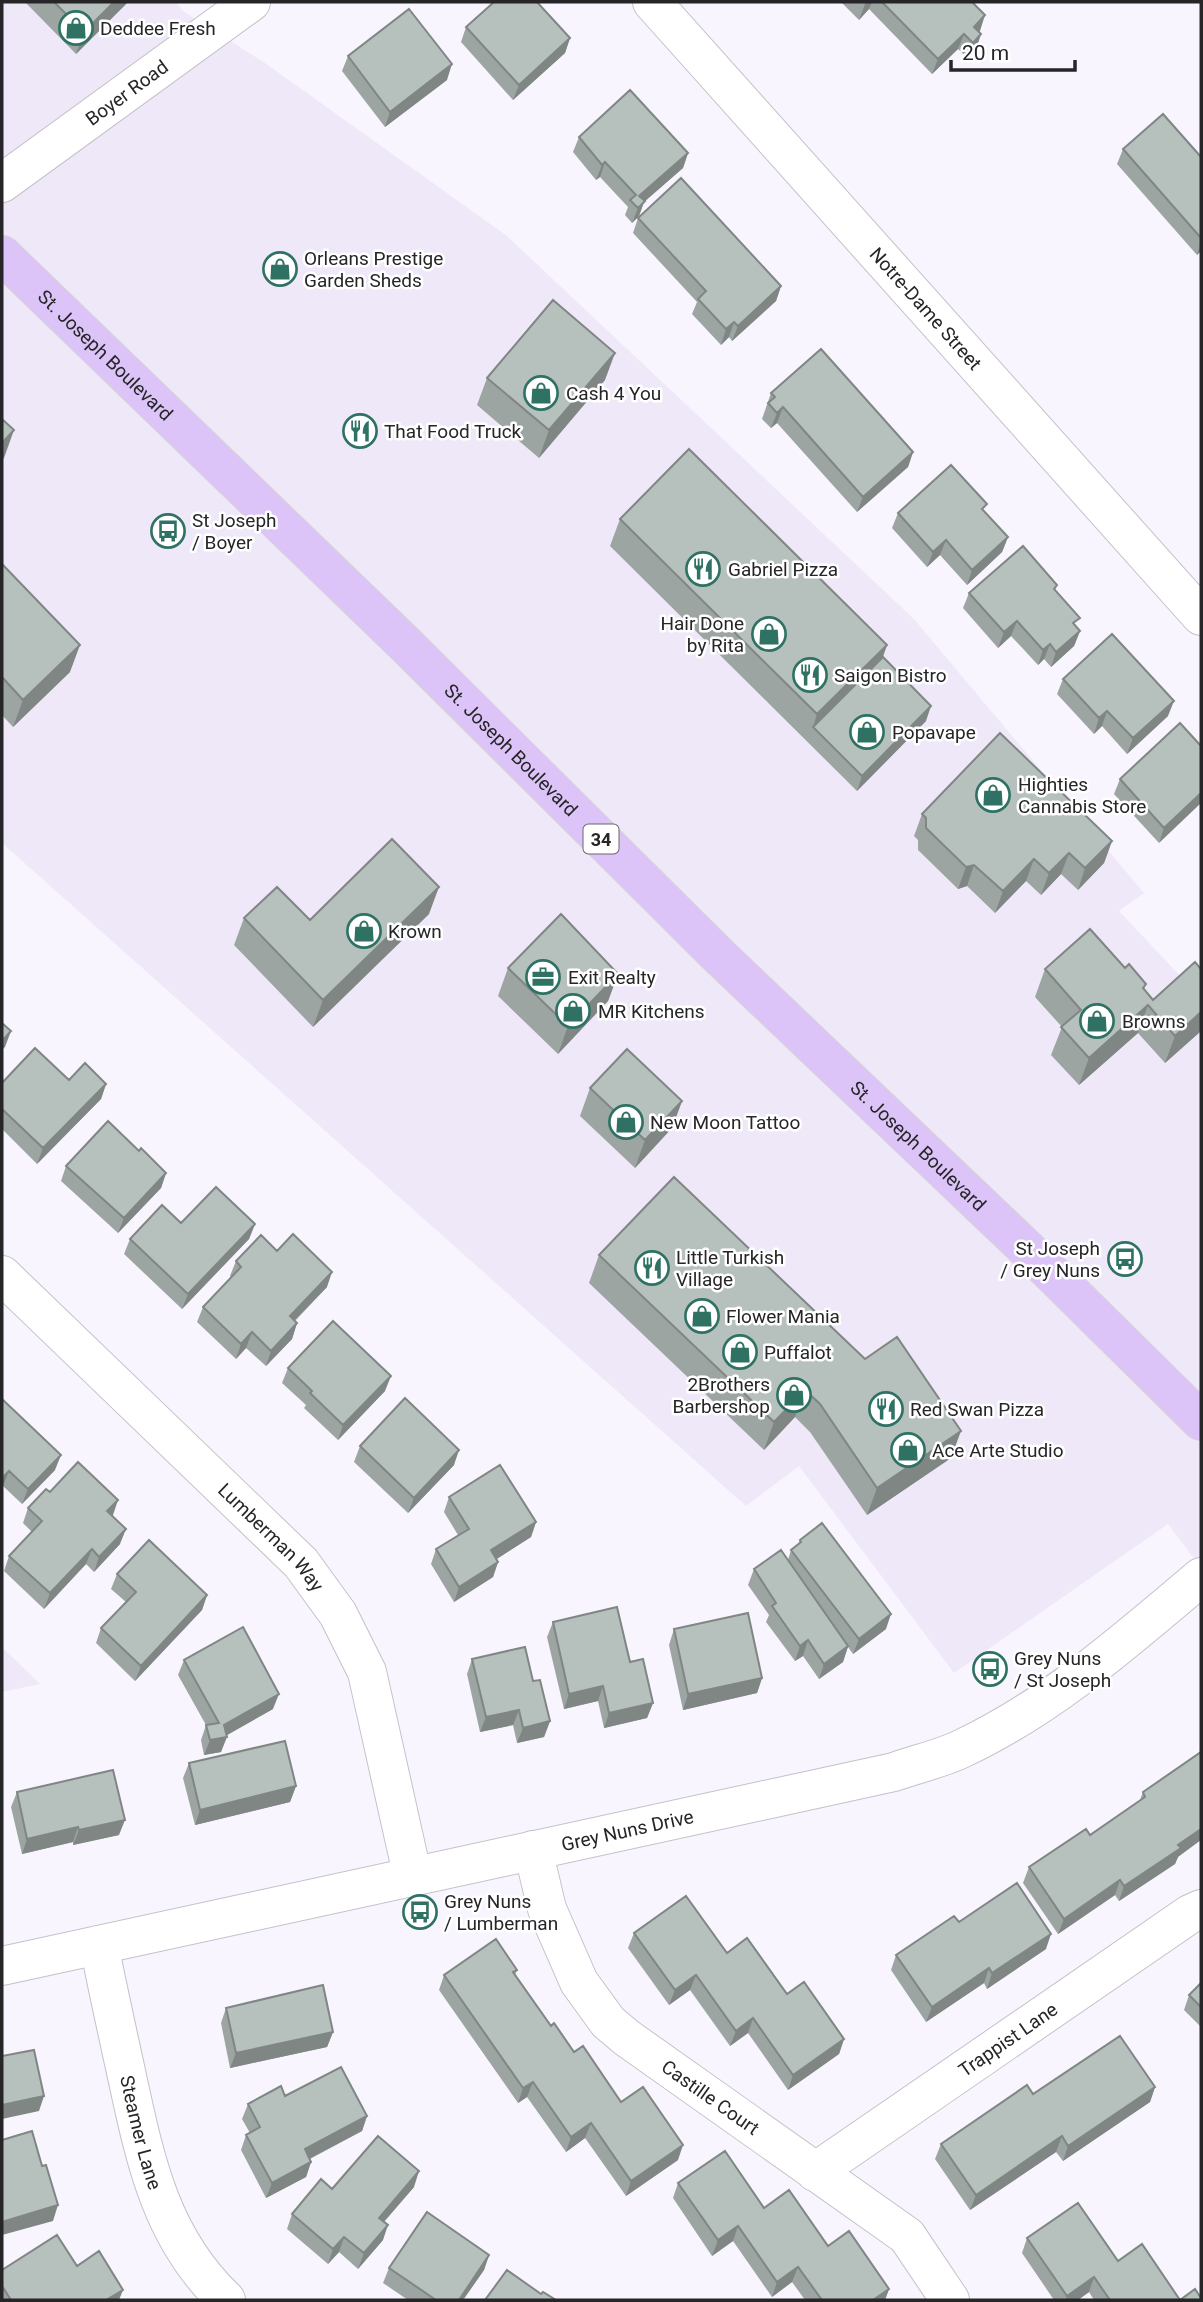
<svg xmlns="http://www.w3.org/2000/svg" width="1203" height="2302" font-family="Roboto,sans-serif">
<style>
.built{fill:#efe8f8}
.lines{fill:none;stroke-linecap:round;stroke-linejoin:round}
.minor-casing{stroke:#c4c1c9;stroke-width:40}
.tertiary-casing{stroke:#c4c1c9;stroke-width:40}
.primary-casing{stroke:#d4d3d4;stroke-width:40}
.minor{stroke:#fff;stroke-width:38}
.tertiary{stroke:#fff;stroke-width:38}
.primary{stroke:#ddc4f8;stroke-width:38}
.wall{fill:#9da5a3}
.shaded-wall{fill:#7f8684}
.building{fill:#b6c0bd;stroke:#7f8684;stroke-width:2}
.labels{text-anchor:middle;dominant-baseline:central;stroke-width:5;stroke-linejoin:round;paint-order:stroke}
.shield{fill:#fff;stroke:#676668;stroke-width:2}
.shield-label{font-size:18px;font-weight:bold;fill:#262528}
.poi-label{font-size:19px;fill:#262528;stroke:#fff;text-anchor:start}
.street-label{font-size:19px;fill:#262528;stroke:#fff}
</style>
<rect width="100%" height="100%" fill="#f9f5fe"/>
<path class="built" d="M2 2H176L183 11 265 63 507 236 914 619 1144 893 1119 911 1201 998V1568L1168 1524 954 1673 799 1466 746 1506 2 843Z
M2 1647 40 1684 2 1692Z"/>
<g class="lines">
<g class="minor-casing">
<g id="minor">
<path id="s1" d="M652 2 1201 616"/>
<path id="s2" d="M2 183 251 2"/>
<path id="s3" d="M2 1275 301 1563 338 1614 367 1672 413 1878"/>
<path id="s4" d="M533 1850 547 1909 579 1982 608 2022 627 2038 907 2236 950 2300"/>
<path id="s5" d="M99 1945C108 1990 118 2035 128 2081 146 2164 162 2239 226 2300"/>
<path id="s6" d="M815 2172 1190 1914 1201 1909"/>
</g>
</g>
<g class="tertiary-casing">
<g id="tertiary">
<path id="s7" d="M2 1966 894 1772C916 1764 940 1759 961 1749 1051 1707 1125 1641 1201 1577"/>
</g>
</g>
<g class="primary-casing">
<g id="primary">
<path id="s8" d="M2 255 404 643 719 956 1031 1253 1201 1421"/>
</g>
</g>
<use href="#minor" class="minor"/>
<use href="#tertiary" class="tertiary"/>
<use href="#primary" class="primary"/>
</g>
<path class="wall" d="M25 2H128L76 54Z
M841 2H972L980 31 978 32 981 34 976 49 968 58 958 49 932 74 869 9 859 20Z
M466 27 570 38 565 53 513 100 461 42Z
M348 56 447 80 385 127 342 71Z
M579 137 688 153 683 168 644 202 639 216 632 223 625 215 628 207 600 177 596 180 573 152Z
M1123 149 1201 157V251L1197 255 1117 164Z
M638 218 781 286 776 301 732 341 729 337 721 345 692 314 697 302 633 233Z
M487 378 605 380 539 458 477 405Z
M771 393 913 452 908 467 857 512 777 423 771 428 762 419Z
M984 511 1008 537 1002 552 967 585 940 555 927 567 892 528 898 513Z
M620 519 887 645 883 657 926 721 857 791 610 546Z
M2 564 70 672 13 727 2 715Z
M1057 585 1055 590 1076 627 1080 631 1074 646 1051 667 1044 659 1038 665 1011 636 998 648 963 608 969 593Z
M1063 679 1168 716 1127 754 1102 726 1094 734 1057 694Z
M1201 746 1159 843 1114 794 1120 779Z
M922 814 1112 841 1104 863 1078 890 1061 874 1041 895 1026 881 995 913 967 886 958 889 918 850V840L914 836Z
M429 914 313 1027 234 945 244 918 310 920Z
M508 968 618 974 608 1001 558 1054 498 996Z
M1125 968 1146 984 1144 989 1153 1000 1201 969V1031L1165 1063 1138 1033 1079 1085 1051 1055 1062 1027 1035 997 1045 969Z
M69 1080 106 1084 101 1099 37 1164 2 1129V1083Z
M590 1088 682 1101 672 1128 635 1168 580 1116Z
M139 1151 166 1173 161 1188 118 1233 61 1181 66 1166Z
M181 1223 255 1224 249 1239 182 1309 124 1254 130 1239Z
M277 1251 327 1287 295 1321 297 1323 292 1339 266 1366 246 1348 236 1359 197 1322 203 1307 231 1277 230 1276 236 1261Z
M599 1255 951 1458 867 1515 810 1432 795 1417 764 1450 589 1283Z
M288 1368 385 1391 338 1440 304 1408 306 1405 282 1383Z
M2 1399 55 1470 22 1504 3 1486Z
M360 1446 454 1465 408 1513 354 1462Z
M50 1492 113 1515 120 1544 94 1572 86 1564 44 1609 4 1571 9 1556 32 1532 23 1523 28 1508Z
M449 1497 536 1522 531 1537 496 1559 498 1562 493 1577 454 1602 431 1564 436 1549 458 1535 444 1512Z
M800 1540 886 1629 853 1654 848 1647 843 1662 819 1679 803 1656 795 1661 766 1622 769 1615 748 1585 754 1569 788 1560 791 1550 798 1545Z
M117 1574 207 1595 202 1610 135 1681 96 1643 101 1628 126 1602 111 1589Z
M553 1622 630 1662 653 1703 647 1718 604 1728 598 1701 564 1709 547 1637Z
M674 1629 762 1678 757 1693 683 1710 669 1645Z
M472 1659 533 1681 550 1721 544 1737 517 1743 513 1725 480 1732 467 1674Z
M184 1660 273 1709 226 1735 221 1752 204 1755 201 1740 206 1725 178 1675Z
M189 1763 296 1786 290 1802 195 1825 183 1778Z
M17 1792 119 1835 73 1845V1842L22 1854 11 1807Z
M1143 1792 1178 1857 1175 1864 1119 1901 1115 1895 1058 1934 1023 1883 1029 1867 1090 1835 1140 1800Z
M634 1933 727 1953 787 1994 844 2039 839 2054 788 2090 748 2033 730 2046 690 1990 669 2005 628 1948Z
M1046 1949 987 1989 984 1983 926 2022 891 1970 896 1955Z
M517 1970 515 1975 551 2026 621 2102 678 2160 626 2196 585 2138 566 2152 527 2097 518 2103 439 1990 444 1975Z
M1201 1983V2027L1184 2010 1189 1995Z
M226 2008 333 2032 327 2047 230 2068 221 2023Z
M1155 2087 1150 2102 1063 2161 1056 2152 970 2210 935 2159 941 2144 1033 2094Z
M285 2096 367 2116 362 2131 310 2159 311 2162 306 2177 266 2198 241 2150 246 2135 250 2133 242 2119 248 2104Z
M678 2183 764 2208 828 2246 889 2289 885 2300H805L792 2282 772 2297 733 2241 712 2256 673 2198Z
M414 2187 384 2222 383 2240 358 2269 339 2252 328 2264 287 2229 292 2214 332 2189Z
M1027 2238 1118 2261 1180 2300H1201H1094L1089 2292 1078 2300H1054L1022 2253Z
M489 2255 484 2270 463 2300H408L383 2283 389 2268Z
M77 2266 119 2300H2V2270Z"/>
<path class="shaded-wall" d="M114 2H128L76 54 84 32Z
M867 2H872L869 9 859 20 865 4Z
M985 15 980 31 970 40 974 27Z
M964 34 958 49 932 74 938 59Z
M981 34 976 49 968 58 973 43Z
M570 38 565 53 513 100 519 85Z
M452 64 447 80 385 127 390 112Z
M688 153 683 168 644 202 639 216 632 223 638 208 639 196Z
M605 162 600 177 596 180 602 165Z
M1201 242V251L1197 255Z
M781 286 776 301 732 341 738 326Z
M734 322 729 337 721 345 726 329Z
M615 353 605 380 539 458 549 430Z
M783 407 777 423 771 428 777 413Z
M14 430 4 458 2 460V443Z
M913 452 908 467 857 512 863 497Z
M1008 537 1002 552 967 585 972 570Z
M946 540 940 555 927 567 933 552Z
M1017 621 1011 636 998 648 1004 632Z
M1080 631 1074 646 1051 667 1056 652Z
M1050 644 1044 659 1038 665 1043 650Z
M80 645 70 672 13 727 23 700Z
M887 645 877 672 813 727 817 714Z
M1174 701 1168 716 1127 754 1133 738Z
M931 706 926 721 857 791 862 776Z
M1107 711 1102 726 1094 734 1099 718Z
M1201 793V803L1159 843 1164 828Z
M1112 841 1104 863 1078 890 1085 868Z
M1069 853 1061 874 1041 895 1049 873Z
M1034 859 1026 881 995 913 1003 891Z
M974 865 967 886 958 889 966 867Z
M439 887 429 914 313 1027 323 1000Z
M618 974 608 1001 558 1054 568 1026Z
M1148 1005 1138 1033 1079 1085 1089 1058Z
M1201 1012V1031L1165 1063 1175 1036Z
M11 1031 5 1047 2 1050V1041Z
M106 1084 101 1099 37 1164 43 1148Z
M682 1101 672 1128 635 1168 645 1140Z
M166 1173 161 1188 118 1233 124 1218Z
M255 1224 249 1239 182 1309 188 1294Z
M332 1272 327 1287 284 1331 290 1316Z
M297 1323 292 1339 266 1366 271 1351Z
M252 1332 246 1348 236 1359 241 1344Z
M391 1376 385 1391 338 1440 343 1425Z
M805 1390 795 1417 764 1450 774 1422Z
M961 1431 951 1458 867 1515 877 1488Z
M459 1450 454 1465 408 1513 414 1498Z
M61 1455 55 1470 22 1504 28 1489Z
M9 1471 3 1486 2 1487V1478Z
M118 1500 113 1515 102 1526 107 1511Z
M536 1522 531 1537 486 1566 491 1550Z
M126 1529 120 1544 94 1572 99 1557Z
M92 1549 86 1564 44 1609 50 1593Z
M498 1562 493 1577 454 1602 459 1587Z
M207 1595 202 1610 135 1681 141 1666Z
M891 1614 886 1629 853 1654 859 1639Z
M808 1640 803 1656 795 1661 800 1646Z
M848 1646 843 1662 819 1679 824 1664Z
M762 1678 757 1693 683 1710 688 1694Z
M603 1686 598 1701 564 1709 569 1694Z
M279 1694 273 1709 222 1738 227 1737 221 1752 204 1755 210 1740 224 1725Z
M653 1703 647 1718 604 1728 609 1713Z
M519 1710 513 1725 480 1732 486 1717Z
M550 1721 544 1737 517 1743 523 1728Z
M296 1786 290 1802 195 1825 200 1810Z
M125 1820 119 1835 73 1845 79 1830Z
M78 1827 73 1842 22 1854 27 1839Z
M1201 1829V1840L1178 1857 1175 1864 1119 1901 1124 1886 1178 1845Z
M1120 1880 1115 1895 1058 1934 1064 1919Z
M1051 1934 1046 1949 987 1989 992 1973Z
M989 1968 984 1983 926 2022 932 2007Z
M696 1975 690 1990 669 2005 675 1990Z
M753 2018 748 2033 730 2046 736 2031Z
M333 2032 327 2047 230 2068 236 2053Z
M844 2039 839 2054 788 2090 793 2075Z
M533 2082 527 2097 518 2103 523 2088Z
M1155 2087 1150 2102 1063 2161 1068 2146Z
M44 2096 39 2111 2 2119V2105Z
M367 2116 362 2131 299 2164 305 2149Z
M591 2123 585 2138 566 2152 571 2137Z
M1062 2136 1056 2152 970 2210 976 2195Z
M683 2145 678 2160 626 2196 631 2181Z
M311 2162 306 2177 266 2198 272 2183Z
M419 2171 414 2187 374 2233 379 2218Z
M58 2205 53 2221 2 2235V2222Z
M388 2225 383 2240 358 2269 364 2253Z
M738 2226 733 2241 712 2256 718 2240Z
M344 2237 339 2252 328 2264 333 2249Z
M489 2255 484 2270 463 2300H459Z
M798 2267 792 2282 772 2297 777 2282Z
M1094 2277 1089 2292 1078 2300H1066L1067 2296Z
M889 2289 885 2300H873Z
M123 2290 119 2300H106Z"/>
<path class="building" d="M54 2H114L84 32Z
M494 2H537L570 38 519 85 466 27Z
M882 2H972L985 15 974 27 981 34 973 43 964 34 938 59Z
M409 9 452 64 390 112 348 56Z
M630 90 688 153 639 196 645 201 638 208 630 200 636 195 605 162 602 165 579 137Z
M1163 114 1201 157V238L1123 149Z
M681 178 781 286 738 326 734 322 726 329 698 299 706 291 638 218Z
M553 300 615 353 549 430 487 378Z
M821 349 913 452 863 497 783 407 777 413 768 403 775 397 771 393Z
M2 419 14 430 2 443Z
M689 449 887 645 817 714 620 519Z
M951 465 987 504 982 509 1008 537 972 570 946 540 933 552 898 513Z
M1023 546 1057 585 1054 589 1080 618 1073 623 1080 631 1056 652 1050 644 1043 650 1017 621 1004 632 969 593Z
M2 564 80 645 23 700 2 677Z
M1112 634 1174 701 1133 738 1107 711 1099 718 1063 679Z
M883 657 931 706 862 776 813 727Z
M1180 723 1201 746V793L1164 828 1120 779Z
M1000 733 1112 841 1085 868 1069 853 1049 873 1034 859 1003 891 974 865 966 867 926 828V818L922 814Z
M392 839 439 887 323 1000 244 918 277 887 310 920Z
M561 914 618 974 568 1026 508 968Z
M1090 929 1125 968 1129 964 1146 984 1143 988 1153 1000 1195 962 1201 969V1012L1175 1036 1148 1005 1089 1058 1061 1027 1081 1010 1045 969Z
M2 1023 11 1031 2 1041Z
M35 1048 69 1080 85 1063 106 1084 43 1148 2 1109V1083Z
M627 1049 682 1101 645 1140 590 1088Z
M108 1121 139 1151 141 1148 166 1173 124 1218 66 1166Z
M674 1177 865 1359 897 1337 961 1431 877 1488 820 1404 805 1390 774 1422 599 1255Z
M216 1187 255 1224 188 1294 130 1239 162 1205 181 1223Z
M293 1234 332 1272 290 1316 297 1323 271 1351 252 1332 241 1344 203 1307 241 1267 236 1261 261 1235 277 1251Z
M333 1321 391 1376 343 1425 310 1393 312 1391 288 1368Z
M405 1398 459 1450 414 1498 360 1446Z
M2 1399 61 1455 28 1489 9 1471 2 1478Z
M78 1462 118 1500 107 1511 126 1529 99 1557 92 1549 50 1593 9 1556 42 1521 28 1508 46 1489 50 1492Z
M500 1465 536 1522 491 1550 498 1562 459 1587 436 1549 469 1529 449 1497Z
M822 1523 891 1614 859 1639 791 1550 801 1542 800 1540Z
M149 1540 207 1595 141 1666 101 1628 136 1592 117 1574Z
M781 1550 848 1646 824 1664 808 1640 800 1646 772 1606 776 1603 754 1569Z
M617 1607 630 1662 643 1659 653 1703 609 1713 603 1686 569 1694 553 1622Z
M748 1613 762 1678 688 1694 674 1629Z
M243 1627 279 1694 224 1725 227 1737 210 1740 206 1725 219 1723 184 1660Z
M525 1647 533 1681 540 1680 550 1721 523 1728 519 1710 486 1717 472 1659Z
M285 1741 296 1786 200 1810 189 1763Z
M1201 1752V1829L1178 1845 1181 1848 1124 1886 1120 1880 1064 1919 1029 1867 1086 1829 1090 1835 1145 1797 1143 1792Z
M113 1770 125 1820 79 1830 78 1827 27 1839 17 1792Z
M1017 1883 1051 1934 992 1973 989 1968 932 2007 896 1955 954 1916 959 1922Z
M686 1896 727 1953 747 1938 787 1994 804 1982 844 2039 793 2075 753 2018 736 2031 696 1975 675 1990 634 1933Z
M496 1939 517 1970 513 1972 551 2026 554 2023 574 2052 583 2046 621 2102 643 2087 683 2145 631 2181 591 2123 571 2137 533 2082 523 2088 444 1975Z
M1201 1983V2007L1189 1995Z
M323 1985 333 2032 236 2053 226 2008Z
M1120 2036 1155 2087 1068 2146 1062 2136 976 2195 941 2144 1027 2085 1033 2094Z
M34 2050 44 2096 2 2105V2056Z
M341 2067 367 2116 305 2149 311 2162 272 2183 246 2135 260 2127 248 2104 281 2086 285 2096Z
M32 2131 42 2166 46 2165 58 2205 2 2222V2140Z
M378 2136 419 2171 379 2218 388 2225 364 2253 344 2237 333 2249 292 2214 321 2179 332 2189Z
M725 2151 764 2208 789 2190 828 2246 849 2231 889 2289 873 2300H822L798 2267 777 2282 738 2226 718 2240 678 2183Z
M1078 2203 1118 2261 1142 2244 1180 2300 1195 2289 1201 2298V2300H1110L1094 2277 1067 2296 1027 2238Z
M427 2212 489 2255 459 2300H436L389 2268Z
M57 2235 77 2266 99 2251 123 2290 106 2300H11L2 2286V2270Z
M507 2270 541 2294 543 2292 556 2300H485Z"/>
<defs>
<g id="shop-ring" transform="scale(1.75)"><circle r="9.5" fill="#fff" stroke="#2f7263" stroke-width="1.5"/><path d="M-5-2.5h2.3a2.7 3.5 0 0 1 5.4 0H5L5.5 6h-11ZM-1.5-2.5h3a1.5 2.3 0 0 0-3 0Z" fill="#2f7263"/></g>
<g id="restaurant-ring" transform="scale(1.75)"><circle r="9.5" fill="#fff" stroke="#2f7263" stroke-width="1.5"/><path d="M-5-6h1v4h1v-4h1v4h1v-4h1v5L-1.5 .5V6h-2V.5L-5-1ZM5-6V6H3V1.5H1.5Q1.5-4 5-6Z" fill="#2f7263"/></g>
<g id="bus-ring" transform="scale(1.75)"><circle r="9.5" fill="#fff" stroke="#2f7263" stroke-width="1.5"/><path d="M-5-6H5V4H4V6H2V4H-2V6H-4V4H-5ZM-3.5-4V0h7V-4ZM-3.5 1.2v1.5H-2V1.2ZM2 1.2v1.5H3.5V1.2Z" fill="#2f7263"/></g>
<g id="office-ring" transform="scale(1.75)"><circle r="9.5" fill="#fff" stroke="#2f7263" stroke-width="1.5"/><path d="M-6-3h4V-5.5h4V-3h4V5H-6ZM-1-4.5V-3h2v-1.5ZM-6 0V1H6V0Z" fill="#2f7263"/></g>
</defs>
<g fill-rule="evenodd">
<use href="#shop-ring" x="76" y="28"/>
<use href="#shop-ring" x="280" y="269"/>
<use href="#shop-ring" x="541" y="393"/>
<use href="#restaurant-ring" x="360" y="431"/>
<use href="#bus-ring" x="168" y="531"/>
<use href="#restaurant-ring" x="703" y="569"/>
<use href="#shop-ring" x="769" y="634"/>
<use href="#restaurant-ring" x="810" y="675"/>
<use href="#shop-ring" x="867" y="732"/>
<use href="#shop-ring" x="993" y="795"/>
<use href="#shop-ring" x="364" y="931"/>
<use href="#office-ring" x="543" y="977"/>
<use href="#shop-ring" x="573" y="1011"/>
<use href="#shop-ring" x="1097" y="1021"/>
<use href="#shop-ring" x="626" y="1122"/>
<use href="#bus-ring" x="1125" y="1259"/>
<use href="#restaurant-ring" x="652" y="1268"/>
<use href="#shop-ring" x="702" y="1316"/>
<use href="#shop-ring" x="740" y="1352"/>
<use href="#shop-ring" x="794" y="1395"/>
<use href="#restaurant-ring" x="886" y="1409"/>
<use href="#shop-ring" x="908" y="1450"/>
<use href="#bus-ring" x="990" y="1669"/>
<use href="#bus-ring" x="420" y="1912"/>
</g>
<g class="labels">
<rect class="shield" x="583.5" y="824.5" width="35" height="29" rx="5"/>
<g class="shield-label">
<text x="601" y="839">34</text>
</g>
<g class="poi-label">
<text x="100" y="28">Deddee Fresh</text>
<text x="304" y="258">Orleans Prestige<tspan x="304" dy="22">Garden Sheds</tspan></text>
<text x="566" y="393">Cash 4 You</text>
<text x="384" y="431">That Food Truck</text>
<text x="192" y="520">St Joseph<tspan x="192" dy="22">/ Boyer</tspan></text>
<text x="728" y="569">Gabriel Pizza</text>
<text x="744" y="623" text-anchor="end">Hair Done<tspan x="744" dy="22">by Rita</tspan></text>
<text x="834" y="675">Saigon Bistro</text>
<text x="892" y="732">Popavape</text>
<text x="1018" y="784">Highties<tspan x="1018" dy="22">Cannabis Store</tspan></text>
<text x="388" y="931">Krown</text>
<text x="568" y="977">Exit Realty</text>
<text x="598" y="1011">MR Kitchens</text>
<text x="1122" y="1021">Browns</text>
<text x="650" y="1122">New Moon Tattoo</text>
<text x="1100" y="1248" text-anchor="end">St Joseph<tspan x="1100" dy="22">/ Grey Nuns</tspan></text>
<text x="676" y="1257">Little Turkish<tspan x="676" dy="22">Village</tspan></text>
<text x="726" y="1316">Flower Mania</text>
<text x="764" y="1352">Puffalot</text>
<text x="770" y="1384" text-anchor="end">2Brothers<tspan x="770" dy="22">Barbershop</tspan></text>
<text x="910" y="1409">Red Swan Pizza</text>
<text x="932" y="1450">Ace Arte Studio</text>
<text x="1014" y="1658">Grey Nuns<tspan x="1014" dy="22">/ St Joseph</tspan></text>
<text x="444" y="1901">Grey Nuns<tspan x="444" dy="22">/ Lumberman</tspan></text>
</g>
<g class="street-label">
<text stroke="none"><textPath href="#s2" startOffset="154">Boyer Road</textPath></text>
<text stroke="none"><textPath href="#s1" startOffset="411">Notre-Dame Street</textPath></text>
<text stroke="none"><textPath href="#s8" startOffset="144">St. Joseph Boulevard</textPath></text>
<text stroke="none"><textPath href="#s8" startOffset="710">St. Joseph Boulevard</textPath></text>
<text stroke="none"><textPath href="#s8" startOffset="1278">St. Joseph Boulevard</textPath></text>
<text stroke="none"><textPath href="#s3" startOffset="376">Lumberman Way</textPath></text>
<text stroke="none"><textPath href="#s7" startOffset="640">Grey Nuns Drive</textPath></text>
<text stroke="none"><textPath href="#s6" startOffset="234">Trappist Lane</textPath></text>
<text stroke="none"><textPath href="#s4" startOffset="317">Castille Court</textPath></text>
<text stroke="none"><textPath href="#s5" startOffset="192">Steamer Lane</textPath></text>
</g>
</g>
<rect width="1203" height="2302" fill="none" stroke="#262528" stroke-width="7"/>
<path d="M951 60v10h124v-10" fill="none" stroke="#262528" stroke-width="3.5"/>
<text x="962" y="60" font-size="21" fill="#262528" stroke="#ffffff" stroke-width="5" paint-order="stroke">20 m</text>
</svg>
